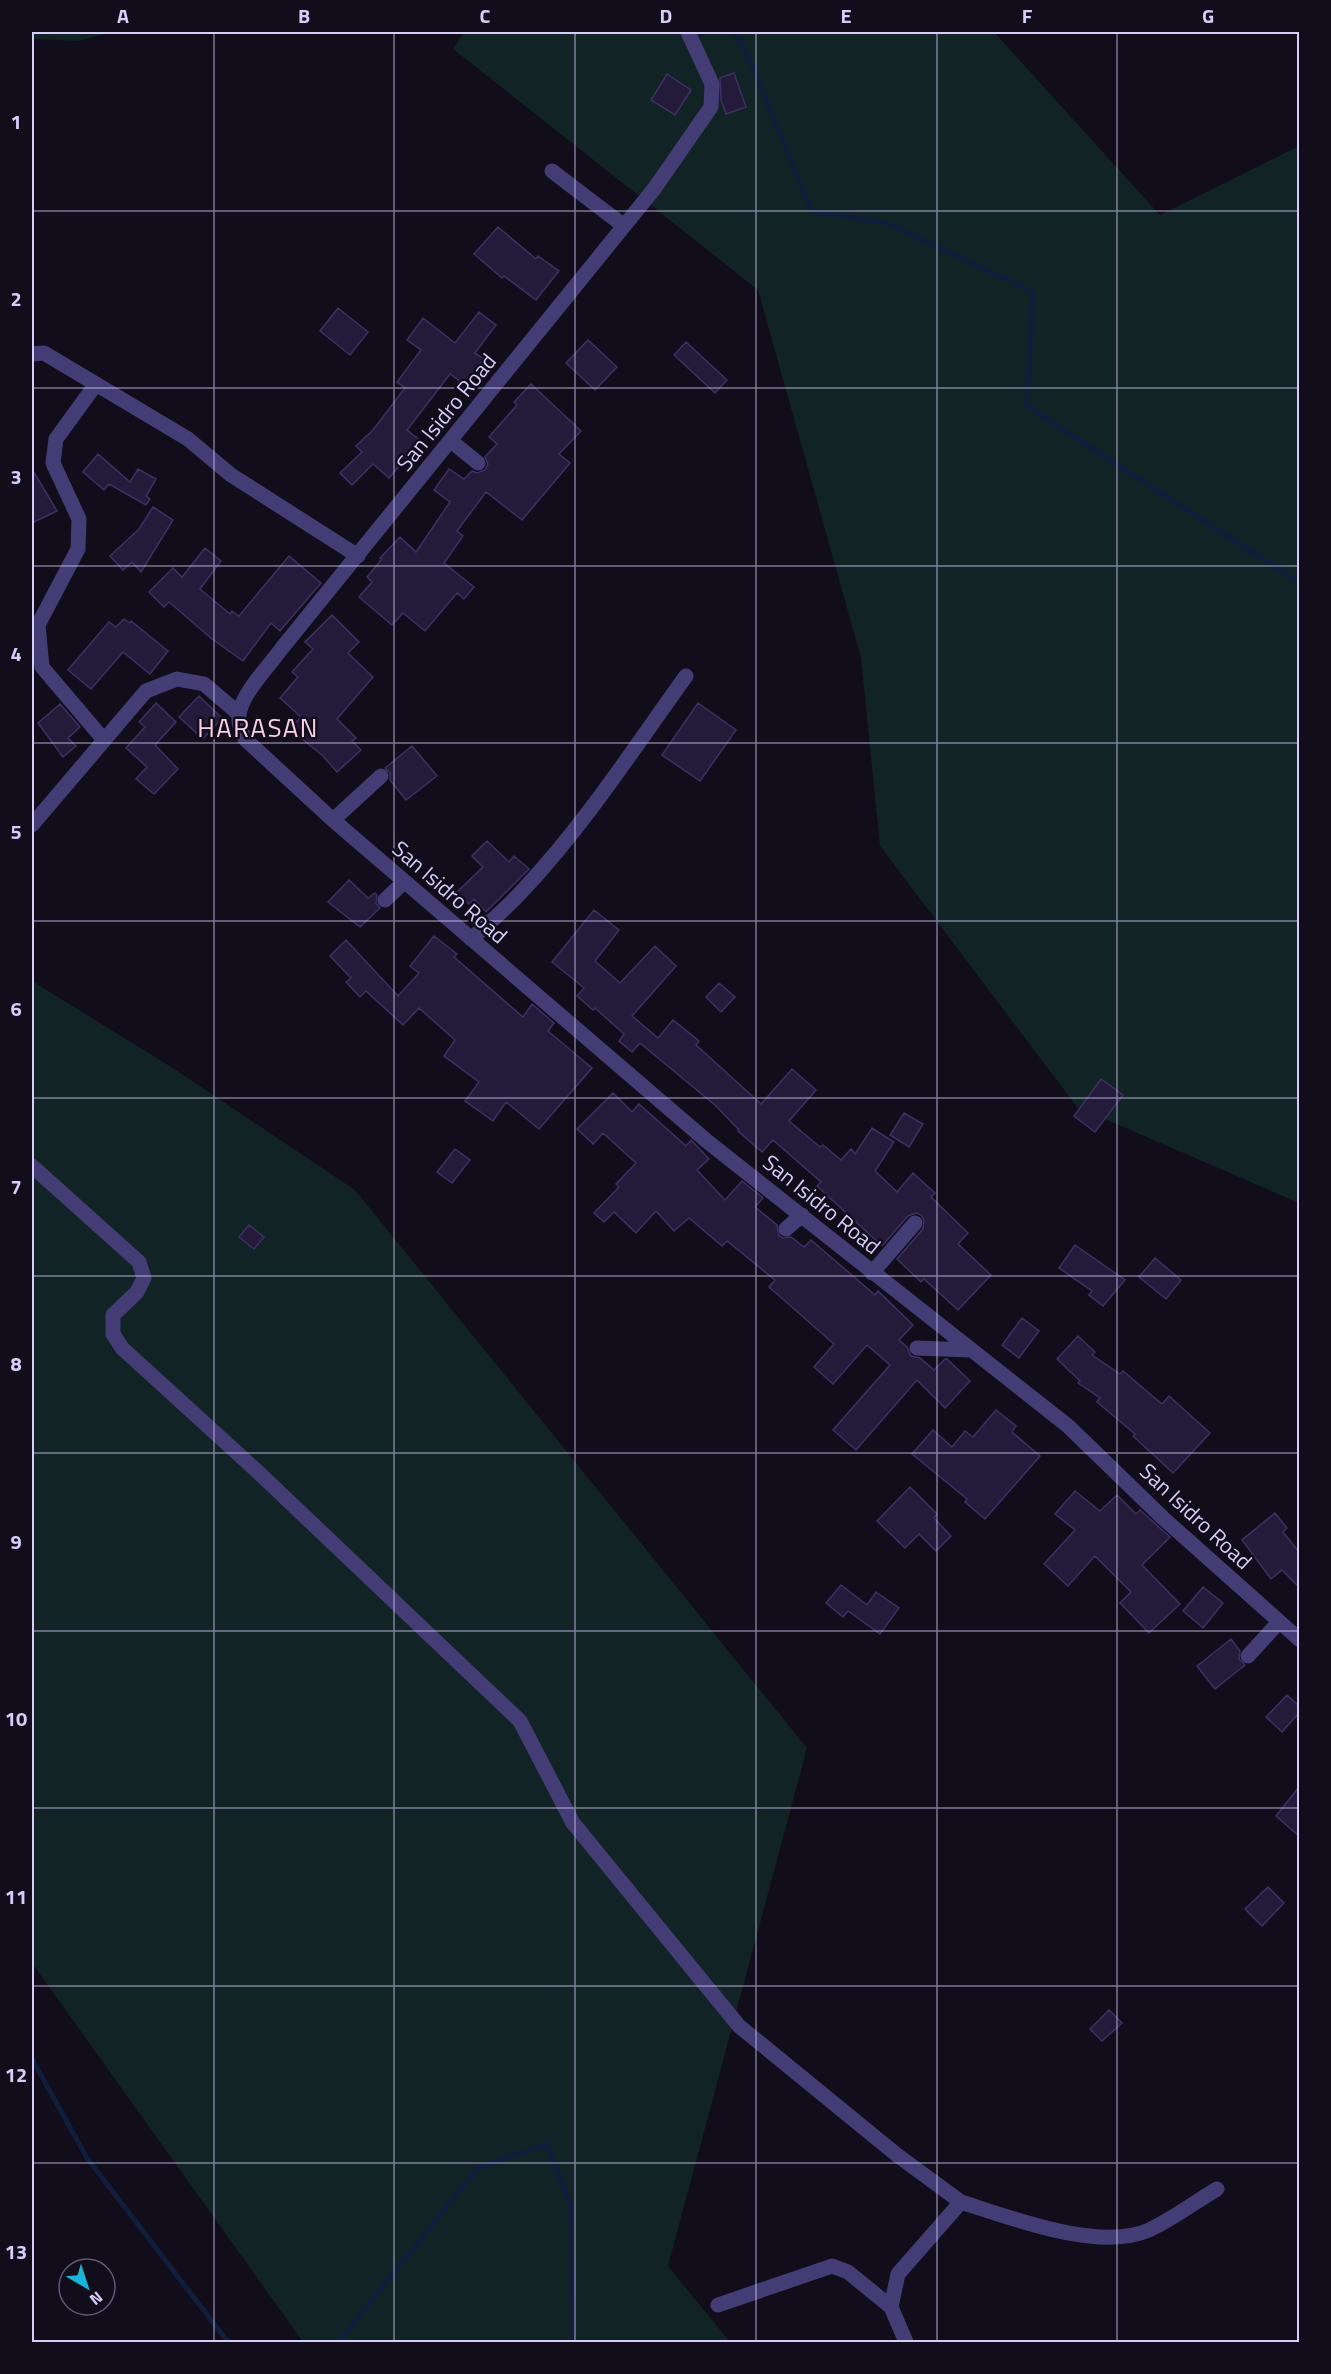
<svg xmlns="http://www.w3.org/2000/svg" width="1331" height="2374" font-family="'Titillium Web',sans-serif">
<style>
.green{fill:#112324}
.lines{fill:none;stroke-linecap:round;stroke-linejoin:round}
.stream{stroke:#111e3b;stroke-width:5}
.building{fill:#241b3a;stroke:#3f3063;stroke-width:1.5}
.minor{stroke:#443d75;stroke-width:15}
.grid{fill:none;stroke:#d6cdf9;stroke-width:1.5;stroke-opacity:0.55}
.labels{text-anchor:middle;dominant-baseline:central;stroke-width:5;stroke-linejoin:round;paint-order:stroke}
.street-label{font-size:22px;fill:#d6cdf9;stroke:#110d1b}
.quarter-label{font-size:26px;letter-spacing:1.5px;fill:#f9cfe6;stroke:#110d1b}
.neatline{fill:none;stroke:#d6cdf9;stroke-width:2}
.grid-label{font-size:20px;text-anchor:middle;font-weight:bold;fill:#d6cdf9}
</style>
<rect width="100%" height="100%" fill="#110d1b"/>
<path class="green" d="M32 32H113L78 41 32 39Z
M464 32H994L1160 215 1299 146V1203L1077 1107 880 846 861 658 758 290 453 49Z
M32 981 176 1070 355 1190 807 1748 668 2266 730 2342H303L32 1963Z"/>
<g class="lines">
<path class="stream" d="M735 32 752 65 811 211 887 223 1033 292 1027 406 1300 583
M32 2059 87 2158 228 2342
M338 2342 479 2167 547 2144 571 2206 573 2342"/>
</g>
<path class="building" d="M734 73 746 107 726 114 721 100 720 78Z
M667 74 691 90 675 115 651 100Z
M498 227 536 259 538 256 559 271 536 300 504 276 502 278 474 254Z
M338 308 368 332 350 355 320 331Z
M479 312 496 325 475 353 484 359 464 384 450 374 407 430 421 441 389 478 373 464 352 485 340 473 362 452 356 446 373 430 405 388 397 382 421 350 407 340 423 318 455 343Z
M588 340 617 367 595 390 566 363Z
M686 342 727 380 715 393 674 355Z
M531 384 581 431 559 454 570 463 522 520 486 492 457 531 463 536 444 563 474 587 464 599 457 593 425 631 403 613 392 625 359 597 372 582 367 577 382 559 380 558 400 537 416 552 450 502 434 490 449 469 464 479 472 471 477 473 485 470 488 464 485 457 497 444 489 437 517 405 514 402Z
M98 454 130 482 138 469 156 479 146 496 150 499 146 505 109 484 104 490 83 472Z
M32 469 57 511 32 523Z
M153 507 173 520 141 572 132 562 123 570 110 556 139 529Z
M205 548 221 561 200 589 230 614 232 611 239 616 289 556 321 583 280 631 271 623 243 661 212 639 169 602 164 607 149 592 173 568 182 577Z
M332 615 359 642 348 653 373 677 337 719 356 738 352 741 361 750 337 772 323 756 290 729 301 717 280 698 298 677 292 672 313 649 305 642Z
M124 619 130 623 131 621 168 651 150 674 123 652 91 689 68 670 109 622 116 627Z
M199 696 222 718 203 739 179 717Z
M156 703 176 722 155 745 178 769 154 794 136 779 147 767 126 748 145 727 139 722Z
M698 703 736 730 700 781 662 755Z
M60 704 80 727 68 738 76 746 63 757 38 723Z
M412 746 437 776 406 800 390 780V773L385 768Z
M487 841 509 862 514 856 529 869 486 912 474 899 469 904 457 892 483 867 472 856Z
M349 880 368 898 375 893 377 895 376 903 380 908 360 927 328 902Z
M594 910 619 930 595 961 620 983 655 946 676 966 632 1016 658 1038 673 1020 699 1041 696 1045 761 1104 792 1069 816 1090 789 1121 820 1147 823 1145 841 1160 851 1149 855 1154 872 1128 894 1142 875 1171 897 1192 913 1173 935 1193 931 1197 968 1233 958 1244 991 1275 958 1310 924 1279 921 1282 897 1259 923 1229 924 1220 921 1215 916 1213 908 1216 882 1246 817 1186 821 1182 773 1140 762 1152 738 1131 739 1130 716 1106 640 1043 632 1052 619 1041 624 1034 595 1008 593 1010 577 996 584 988 552 962Z
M434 936 457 954 454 957 523 1017 532 1004 554 1023 548 1031 592 1068 539 1129 506 1102 493 1121 465 1101 479 1082 444 1056 455 1040 419 1008 403 1025 366 991 360 997 346 982 351 978 330 956 346 940 398 996 419 973 410 966Z
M719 983 735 997 721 1012 706 997Z
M1101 1079 1123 1095 1095 1132 1074 1116Z
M613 1093 632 1112 639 1104 686 1146 691 1140 693 1142 709 1159 697 1170 725 1200 742 1181 763 1198 755 1207 777 1225 779 1236 783 1238 791 1237 804 1247 811 1240 875 1295 878 1291 913 1325 899 1340 907 1347 911 1356 920 1358 934 1370 945 1359H947L970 1381 945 1408 917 1380 856 1450 833 1430 890 1365 867 1345 833 1384 814 1367 834 1344 769 1287 775 1280 727 1241 722 1246 689 1218 674 1231 656 1211 636 1233 614 1212 604 1222 594 1213 619 1187 616 1184 636 1163 603 1133 593 1144 577 1129Z
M904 1113 923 1124 909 1147 890 1135Z
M455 1149 470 1160 452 1183 437 1172Z
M249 1225 264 1237 254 1249 239 1237Z
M1075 1245 1125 1280 1103 1306 1089 1295 1092 1291 1059 1268Z
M1155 1258 1181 1280 1166 1299 1139 1277Z
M1022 1318 1039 1331 1019 1358 1002 1345Z
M1078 1336 1095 1352 1092 1355 1120 1374 1123 1371 1162 1404 1169 1396 1210 1433 1173 1473 1133 1436 1135 1434 1097 1402 1100 1398 1078 1383 1080 1381 1057 1359Z
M996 1410 1016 1426 1012 1432 1040 1456 985 1519 965 1502 967 1499 912 1454 933 1430 952 1447 965 1431 973 1437Z
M910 1487 937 1514 934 1518 951 1536 936 1551 919 1534 905 1548 877 1521Z
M1075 1491 1100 1511 1117 1495 1136 1514 1140 1510 1170 1537 1142 1565 1180 1604 1149 1633 1120 1603 1131 1592 1095 1556 1068 1586 1044 1564 1075 1530 1055 1514Z
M1275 1513 1287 1528 1283 1532 1299 1552V1587L1282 1570 1271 1579 1242 1540Z
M841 1585 867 1605 876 1592 899 1608 880 1634 848 1611 843 1617 826 1603Z
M1203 1587 1223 1603 1203 1628 1183 1611Z
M1231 1639 1240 1651 1239 1659 1245 1665 1215 1689 1197 1666Z
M1287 1695 1299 1706V1713L1282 1732 1266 1717Z
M1299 1787V1836L1276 1816Z
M1268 1887 1284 1903 1262 1926 1245 1909Z
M1109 2010 1122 2023 1102 2041 1090 2029Z"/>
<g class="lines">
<path class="minor" d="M688 32 712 84 711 107 654 189 282 648C270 665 240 695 239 716 238 724 241 731 245 739L333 820 708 1142 1068 1426 1163 1518 1300 1640
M552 171 624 226
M32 354 44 353 188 439 231 475 358 556
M96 384 56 439 53 463 79 519 78 549 38 625 42 667 104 740
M451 441 478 463
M333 820 381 776
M32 825 146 691 177 679 204 684 238 713
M385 900 404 882
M471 939C489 923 508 907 524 889 585 824 634 748 686 676
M32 1166 139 1262 144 1278 137 1292 113 1315V1334L122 1348 258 1472 520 1721 573 1823 739 2026 897 2155 961 2202 898 2274 891 2307 906 2342
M786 1229 802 1215
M872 1273 915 1223
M917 1348 970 1350
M1248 1656 1279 1622
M961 2202C1011 2218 1100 2252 1149 2230 1173 2219 1195 2202 1217 2189
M718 2305 832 2266 848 2272 891 2307"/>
</g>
<path class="grid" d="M214 32V2342M394 32V2342M575 32V2342M756 32V2342M937 32V2342M1117 32V2342M32 211H1300M32 388H1300M32 566H1300M32 743H1300M32 921H1300M32 1098H1300M32 1276H1300M32 1453H1300M32 1631H1300M32 1808H1300M32 1986H1300M32 2163H1300"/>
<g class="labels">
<g class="street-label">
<text transform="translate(446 412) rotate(-51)">San Isidro Road</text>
<text transform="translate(450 892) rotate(41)">San Isidro Road</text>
<text transform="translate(822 1204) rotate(39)">San Isidro Road</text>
<text transform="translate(1196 1516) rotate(43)">San Isidro Road</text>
</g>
<g class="quarter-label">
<text x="258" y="727">HARASAN</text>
</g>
</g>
<rect width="1331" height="2374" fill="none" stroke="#110d1b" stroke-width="66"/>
<g transform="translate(87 2287) rotate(141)"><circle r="28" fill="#110d1b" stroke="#605a74" stroke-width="1.5"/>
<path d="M0-4.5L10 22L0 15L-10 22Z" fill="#19b5d9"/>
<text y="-9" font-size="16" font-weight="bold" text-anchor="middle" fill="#d6cdf9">N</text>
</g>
<rect x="33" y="33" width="1265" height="2308" class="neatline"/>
<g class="grid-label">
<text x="123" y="23">A</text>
<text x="304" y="23">B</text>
<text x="485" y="23">C</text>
<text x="666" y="23">D</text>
<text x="846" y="23">E</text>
<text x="1027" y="23">F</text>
<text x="1208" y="23">G</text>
<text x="16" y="129">1</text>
<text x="16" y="306">2</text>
<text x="16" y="484">3</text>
<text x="16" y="661">4</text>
<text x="16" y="839">5</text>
<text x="16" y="1016">6</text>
<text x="16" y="1194">7</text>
<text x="16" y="1371">8</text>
<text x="16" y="1549">9</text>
<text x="16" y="1726">10</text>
<text x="16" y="1904">11</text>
<text x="16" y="2082">12</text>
<text x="16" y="2259">13</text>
</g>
</svg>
